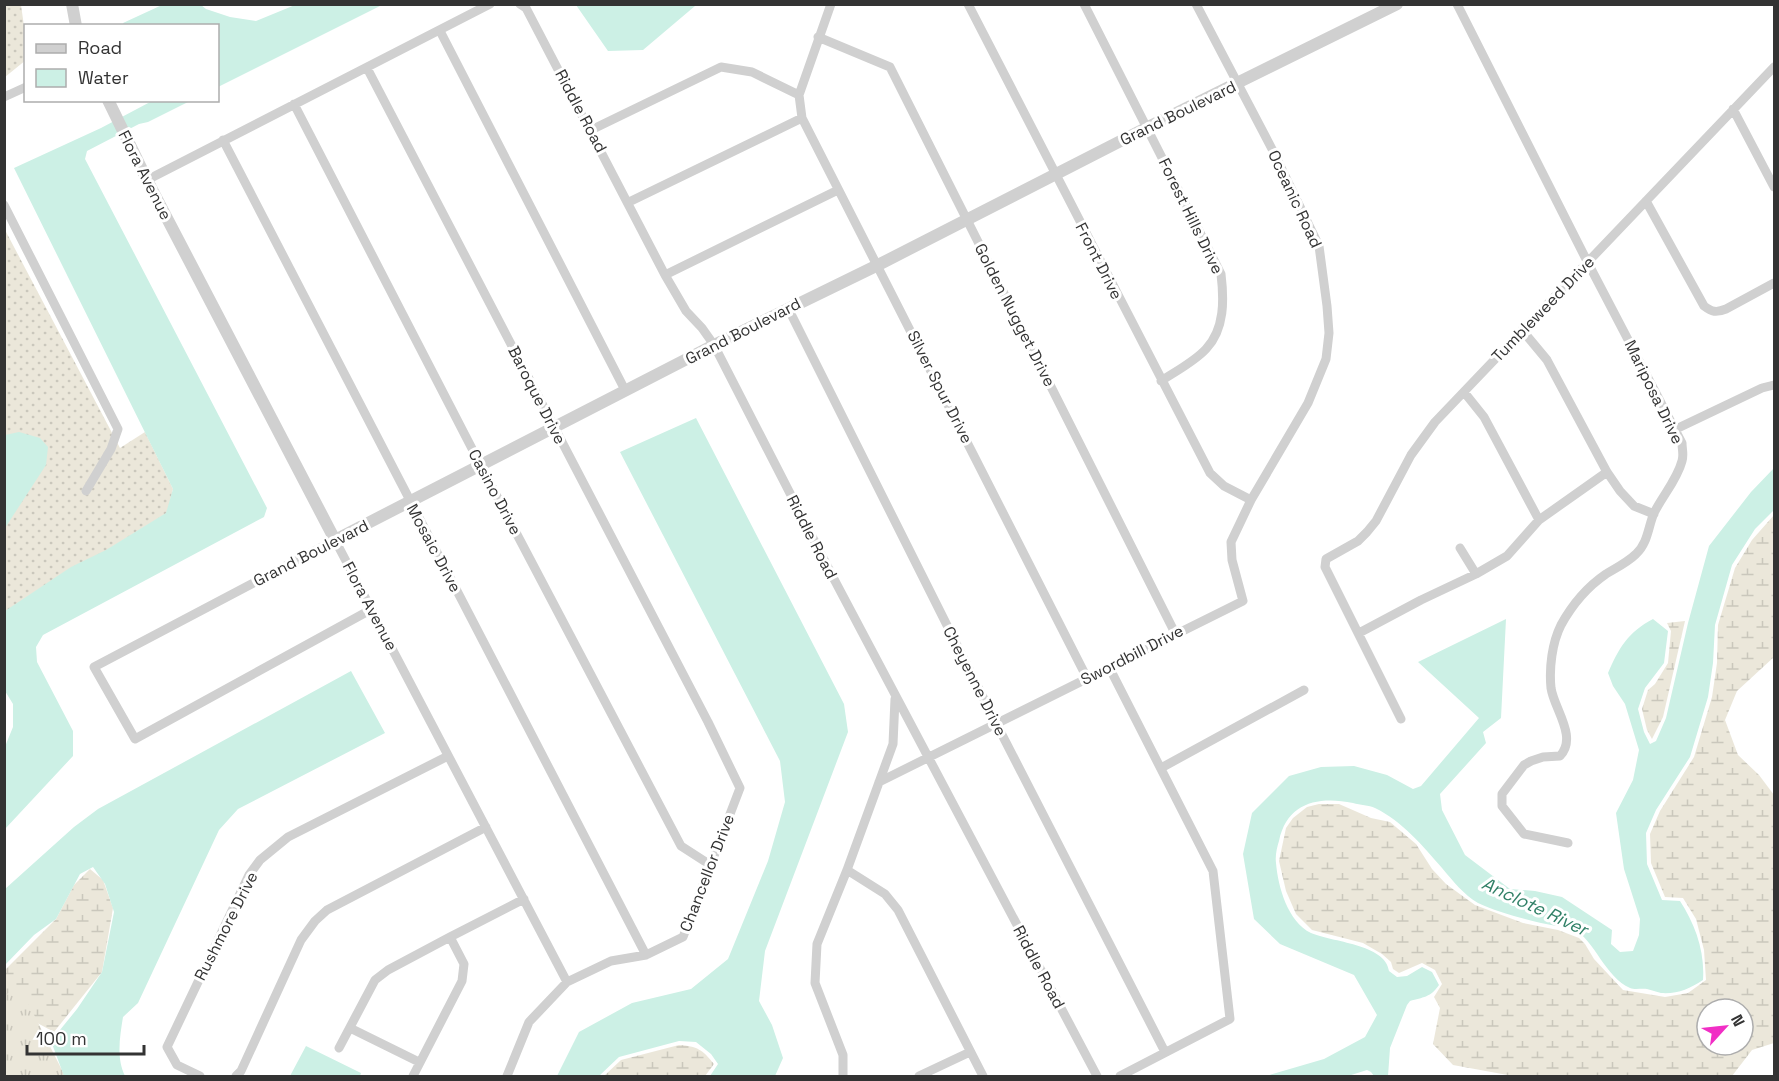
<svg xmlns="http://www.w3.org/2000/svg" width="1779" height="1081" font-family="'Space Grotesk',sans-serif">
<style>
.grass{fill:url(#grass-dots)}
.wetland{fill:url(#wetland-marsh);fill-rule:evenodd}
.park{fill:url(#park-tufts)}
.water{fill:#ccf0e5}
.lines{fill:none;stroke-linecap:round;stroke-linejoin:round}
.minor{stroke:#d0d0d0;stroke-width:9}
.tertiary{stroke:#d0d0d0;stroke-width:12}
.labels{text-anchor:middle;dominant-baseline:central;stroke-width:6;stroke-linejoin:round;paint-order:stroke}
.street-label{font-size:16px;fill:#333;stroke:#fff}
.water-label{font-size:18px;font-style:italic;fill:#318067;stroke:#fff}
</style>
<defs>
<pattern id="grass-dots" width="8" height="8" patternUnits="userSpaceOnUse" patternTransform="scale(1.5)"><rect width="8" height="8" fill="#ebe7da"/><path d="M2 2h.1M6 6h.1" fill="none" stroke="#cac7bc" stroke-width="1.8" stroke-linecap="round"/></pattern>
<pattern id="wetland-marsh" width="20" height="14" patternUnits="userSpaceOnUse" patternTransform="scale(1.5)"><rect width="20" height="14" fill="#ebe7da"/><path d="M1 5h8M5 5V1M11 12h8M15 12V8" fill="none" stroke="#cac7bc"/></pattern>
<pattern id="park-tufts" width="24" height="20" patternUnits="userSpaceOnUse" patternTransform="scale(1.5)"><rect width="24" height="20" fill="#ebe7da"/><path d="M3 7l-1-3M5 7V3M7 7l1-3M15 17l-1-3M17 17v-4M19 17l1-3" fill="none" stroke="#cac7bc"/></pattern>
</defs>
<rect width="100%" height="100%" fill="#fff"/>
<path class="grass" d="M5 4 21 5 25 33 26 60 5 77Z
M4 228 120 448 145 432 173 489 167 513 5 613Z"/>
<path class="wetland" d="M1774 515V657L1737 691 1725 720 1738 755 1759 775 1774 795V1043L1752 1050 1732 1076H1513L1453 1065 1433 1044 1440 1008 1434 997 1442 984 1435 970 1422 963 1399 973 1393 969 1391 962 1382 954 1363 943 1312 930 1296 914 1286 891 1279 861 1286 828 1293 818 1307 807 1319 804H1339L1371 818 1390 822 1416 844 1432 869 1446 884 1475 905 1523 923 1558 930 1579 938 1585 944 1594 959 1623 990 1665 997 1688 993 1706 980 1704 950 1696 919 1683 898 1665 897 1651 863 1650 834 1660 811 1694 757 1712 697 1717 663 1718 625 1735 568 1752 540ZM1707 1009H1743V1045H1707Z
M1685 621 1663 717 1652 739 1647 730 1642 709 1648 690 1655 684 1668 663 1671 631 1667 623Z
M90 869 103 880 113 908 102 972 54 1032 15 1011 5 1015V970L56 919 74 885Z
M679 1045C697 1046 703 1050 714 1064L705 1076H604L621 1060Z"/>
<path class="park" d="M20 987 65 1076H5V995Z"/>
<path class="water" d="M162 5H201L206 9 230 17 256 21 295 5H382L218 87V26L124 25 123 23Z
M576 5H705L695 6 643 50 608 51Z
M152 101H190L148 122 139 124 87 151 85 159 267 508 264 517 43 635 36 647 37 662 73 731V756L5 829 4 749 13 727V704L5 691V611L71 567 106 550 166 513 173 489 14 168 101 128Z
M696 418 844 704 848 732 765 951 759 1001 772 1025 783 1058 775 1076H710L718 1064 711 1054 696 1042 679 1041 619 1057 599 1076H557L579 1032 632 1003 691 989 728 959 768 861 785 802 780 761 620 452Z
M19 432 40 438 48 447 46 465 5 528V435Z
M1774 468V510L1755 529 1732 565 1715 625 1713 663 1708 697 1690 757 1656 810 1646 833 1647 864 1662 900 1680 901C1695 924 1705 951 1703 980 1689 989 1678 994 1661 993 1656 992 1652 990 1647 989 1642 988 1635 990 1630 988 1606 978 1594 940 1574 929 1569 926 1562 927 1556 926 1534 922 1499 913 1478 903 1464 895 1453 881 1442 868 1423 846 1402 821 1375 808 1369 805 1360 805 1353 803 1319 796 1287 802 1279 841 1277 847 1275 856 1276 863 1278 887 1288 922 1311 933 1331 942 1386 944 1389 971L1397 977 1407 976 1422 967 1432 972 1439 985C1430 998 1423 997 1410 1001L1407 1005 1390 1048 1388 1076H1374L1371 1072 1367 1070 1348 1076H1266L1324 1059 1365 1037 1377 1015 1354 975 1280 944 1254 919 1243 854 1252 813 1289 776 1321 767 1354 766 1387 775 1413 789 1421 786 1479 718 1418 662 1506 619 1501 718 1483 732 1486 743 1440 794 1442 810 1465 855 1510 889 1535 891 1562 897 1612 930 1611 944 1620 952 1633 951 1639 935 1640 919 1624 869 1616 813 1633 780 1639 750 1625 704 1613 686 1608 673C1619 648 1628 632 1653 619L1668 631 1664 663 1645 688 1638 709 1644 732 1650 744 1656 741 1666 718 1688 623 1709 546 1751 492Z
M351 671 385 733 238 809 219 830 138 1003 123 1017C120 1036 116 1058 125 1076H64L51 1041 77 1009 102 972 114 912 105 884 93 867 80 874 56 919 34 935 5 965V889L74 827 98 809Z
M306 1046 361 1073 360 1076H290Z"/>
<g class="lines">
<path class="minor" d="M520 4 526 8 665 275 686 311 702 328 714 345 835 581 1097 1076
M831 4 799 95 802 118 1087 678
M968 4 1210 473 1224 486 1251 500
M1084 4 1221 274C1224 299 1225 329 1206 349 1194 362 1176 371 1161 381
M1457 4 1588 263 1682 443C1682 449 1684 455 1682 461 1677 480 1663 495 1654 513 1648 527 1648 543 1636 554 1628 562 1616 568 1606 574 1587 587 1572 605 1561 625 1552 643 1549 668 1551 688 1554 709 1578 737 1560 756L1543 757 1531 761 1524 765 1502 794V806L1524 834 1568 843
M440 31 625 390
M818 37 890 67 1175 633
M367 68 708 722 740 788 683 937 646 955 611 961 567 982 529 1022 507 1076
M4 97 26 87
M294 104 481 466 681 846 712 866
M1733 109 1774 187
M591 130 721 67 752 72 799 95
M223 140 646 955
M147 180 490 4
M1646 201 1704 306C1712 312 1716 313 1726 309L1774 283
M629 202 802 118
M4 205 118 429 111 449 86 491
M665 275 838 190
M788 308 996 723 1165 1052
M1522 330 1547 360 1607 472 1620 491 1634 506 1654 514
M1464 392 1484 417 1539 520
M1676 429 1762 388 1774 385
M1460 548 1476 574
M372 609 135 739 94 667 335 540 567 982
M1359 633 1421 600 1476 574 1507 556 1539 520 1607 472
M1109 667 1213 871 1230 1019 1120 1076
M1401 719 1325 567 1326 559 1358 541 1367 532 1376 521 1411 455 1435 422 1774 67
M1161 768 1304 690
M879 782 1243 601 1232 560 1231 542 1251 500 1308 403 1326 359 1329 333 1327 306 1319 246 1272 149 1196 4
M847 870 885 894 898 910 983 1076
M350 1028 419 1062
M339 1048 375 980 388 970 450 937 524 899
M200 1076 177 1065 167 1047 249 875 260 860 288 837 448 756
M236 1076 241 1071 301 940 315 921 327 910 486 827
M413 1076 462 981 464 964 450 937
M843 1076V1055L815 983 817 944 847 870 893 744 895 699
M919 1076 970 1052"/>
<path class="tertiary" d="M72 4 76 26
M108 100 147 180 335 540 714 345 878 265 1148 127 1397 4"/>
</g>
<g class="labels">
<g class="street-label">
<text transform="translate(581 111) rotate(62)">Riddle Road</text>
<text transform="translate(1178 113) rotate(-26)">Grand Boulevard</text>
<text transform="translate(145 175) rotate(63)">Flora Avenue</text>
<text transform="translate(1295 199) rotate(65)">Oceanic Road</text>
<text transform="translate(1191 216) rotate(64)">Forest Hills Drive</text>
<text transform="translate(1099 261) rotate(63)">Front Drive</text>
<text transform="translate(1543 309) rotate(-46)">Tumbleweed Drive</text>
<text transform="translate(1015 315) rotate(63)">Golden Nugget Drive</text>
<text transform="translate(743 331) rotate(-27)">Grand Boulevard</text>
<text transform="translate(940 387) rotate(63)">Silver Spur Drive</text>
<text transform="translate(1654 392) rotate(64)">Mariposa Drive</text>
<text transform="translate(537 395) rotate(63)">Baroque Drive</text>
<text transform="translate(495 492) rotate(62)">Casino Drive</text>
<text transform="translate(812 537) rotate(63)">Riddle Road</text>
<text transform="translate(434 548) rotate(62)">Mosaic Drive</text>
<text transform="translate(311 553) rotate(-27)">Grand Boulevard</text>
<text transform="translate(370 606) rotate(62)">Flora Avenue</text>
<text transform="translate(1132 655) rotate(-27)">Swordbill Drive</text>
<text transform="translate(975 681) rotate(63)">Cheyenne Drive</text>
<text transform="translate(707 873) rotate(-69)">Chancellor Drive</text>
<text transform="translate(226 926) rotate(-63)">Rushmore Drive</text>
<text transform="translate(1039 967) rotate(62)">Riddle Road</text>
</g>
<g class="water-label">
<text transform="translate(1535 906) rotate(25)">Anclote River</text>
</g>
</g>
<rect width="1779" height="1081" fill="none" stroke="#333333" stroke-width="12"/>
<rect x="24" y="24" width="195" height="78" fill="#ffffff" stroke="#adadad" stroke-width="1.5"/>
<rect x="36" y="44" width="30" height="9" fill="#d0d0d0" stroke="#adadad" stroke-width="1.5"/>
<text x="78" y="54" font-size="18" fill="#333333">Road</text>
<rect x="36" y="69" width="30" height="18" fill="#ccf0e5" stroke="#adadad" stroke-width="1.5"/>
<text x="78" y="84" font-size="18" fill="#333333">Water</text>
<g transform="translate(1725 1027) rotate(63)"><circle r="28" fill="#ffffff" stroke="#adadad" stroke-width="1.5"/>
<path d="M0-4.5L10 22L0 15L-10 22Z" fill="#f12ec5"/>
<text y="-9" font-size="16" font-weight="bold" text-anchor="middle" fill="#333333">N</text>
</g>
<path d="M27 1045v9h117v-9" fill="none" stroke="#333333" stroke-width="3"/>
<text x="36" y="1045" font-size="18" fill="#333333" stroke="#ffffff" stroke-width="4.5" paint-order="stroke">100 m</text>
</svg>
